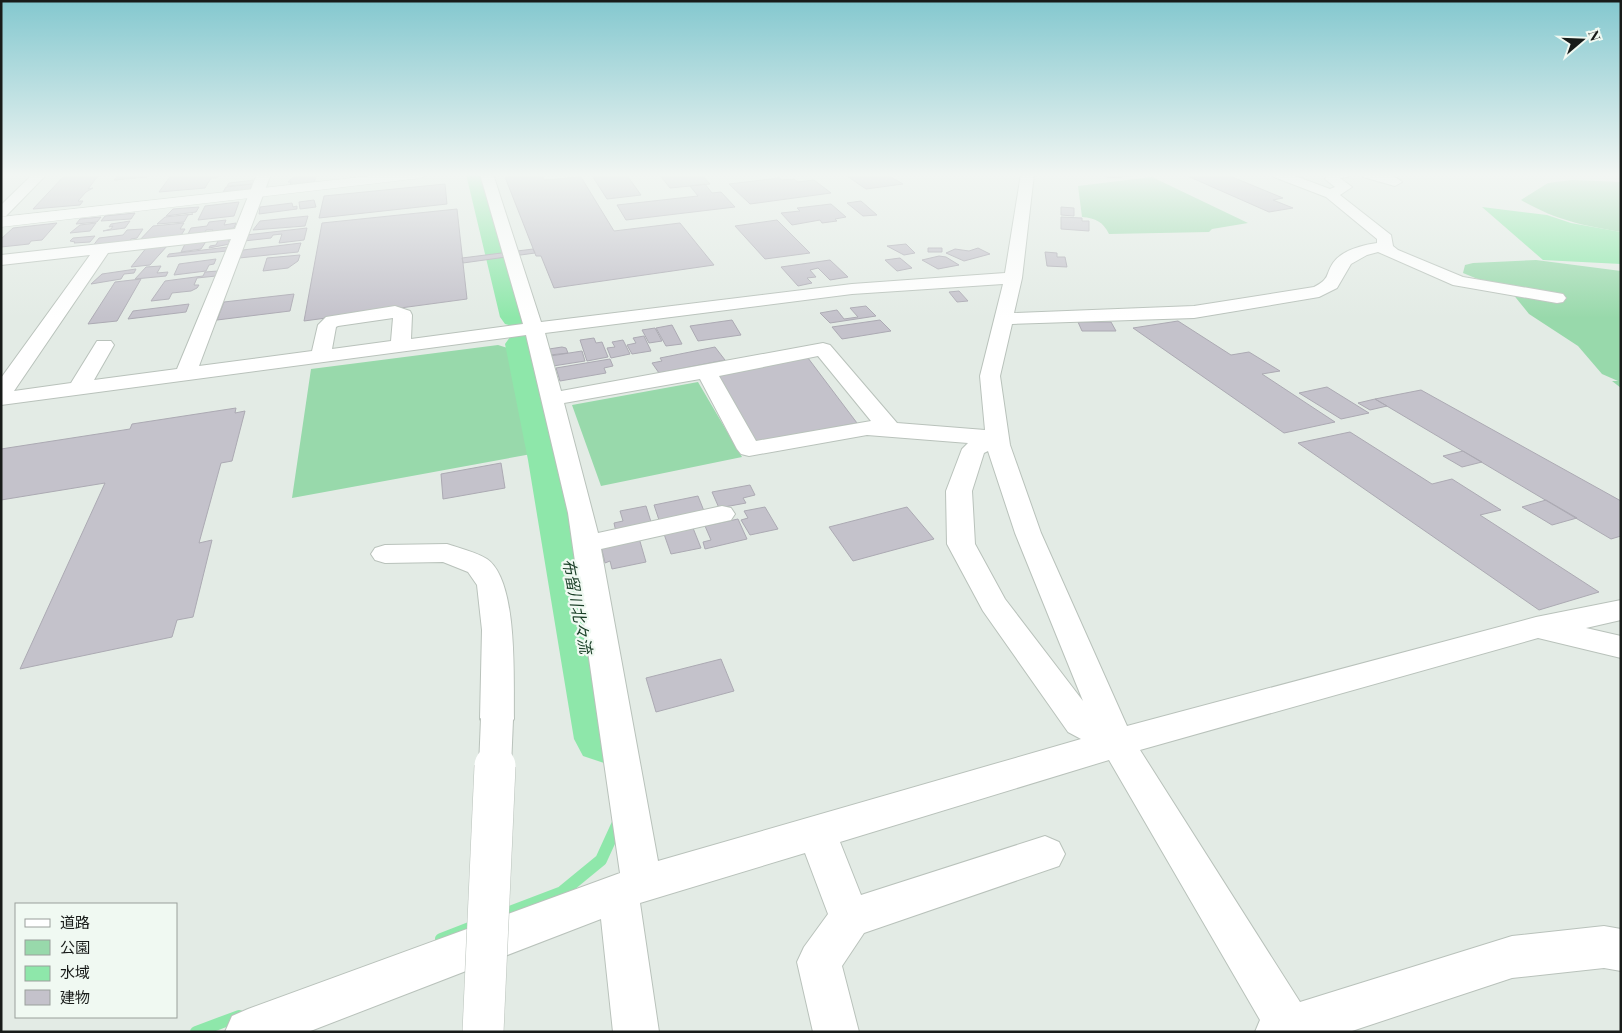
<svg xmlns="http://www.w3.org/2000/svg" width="1622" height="1033" font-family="'Playfair Display','Noto Sans JP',serif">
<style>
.green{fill:#98d9ab}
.water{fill:#8ee7aa}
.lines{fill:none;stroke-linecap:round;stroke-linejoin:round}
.stream{stroke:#8ee7aa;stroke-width:12}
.river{fill:#8ee7aa;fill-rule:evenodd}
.building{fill:#c4c2cb;stroke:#acaab3}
.minor-casing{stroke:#b9c2bb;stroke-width:2}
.highway-casing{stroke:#b9c2bb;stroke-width:1}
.minor{fill:#fff;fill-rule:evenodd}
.highway{fill:#fff;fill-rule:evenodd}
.minor-bridge-far1-casing{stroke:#b9c2bb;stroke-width:34;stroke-linecap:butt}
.minor-bridge-casing{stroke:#b9c2bb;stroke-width:42;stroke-linecap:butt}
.minor-bridge-far1{stroke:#fff;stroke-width:32}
.minor-bridge{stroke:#fff;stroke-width:41}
.labels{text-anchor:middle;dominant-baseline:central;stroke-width:4.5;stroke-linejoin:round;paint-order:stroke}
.water-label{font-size:16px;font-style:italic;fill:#193e26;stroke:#f0f9f2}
</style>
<rect width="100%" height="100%" fill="#e3ebe5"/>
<path class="green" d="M1152 177 1248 223 1212 229 1209 232 1109 234C1103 222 1096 218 1082 217L1078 186Z
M1572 180 1621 182V232C1581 225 1556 220 1521 200L1548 183Z
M1536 260 1621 271V388L1612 381H1618L1602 374 1578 346 1529 314 1512 293 1463 273 1465 265 1473 263Z
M498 345 511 349 537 453 292 498 311 369Z
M698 382 742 457 601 486 572 405Z"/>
<path class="water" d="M1482 207 1547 215 1571 223 1621 232V264L1543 260Z"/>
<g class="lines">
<path class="stream" d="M499 916 562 892 601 860 617 825
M441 939 477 925
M196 1032 239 1016"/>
<path class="river" d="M466 174H488L532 317 527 324 516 327 505 324 500 317Z
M522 334 534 337 539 344 570 460 634 739 625 756 604 763 583 756 574 739 528 460 505 344 510 337Z"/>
</g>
<path class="building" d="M89 174H106L98 176 88 189 93 188 86 192 78 201H83L80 205 33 209 64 176Z
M120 174H150L147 177 114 180Z
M172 174H219L217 178H211L205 188 159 192Z
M541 174 544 180 581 177 614 231 680 223 714 265 554 288 541 256H536L505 177Z
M591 174H626L641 195 607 199Z
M659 174H701L710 184 670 188Z
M844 174H886L903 184 866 189Z
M1102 174H1148L1110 178Z
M1183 174H1225L1283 198 1273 200 1293 208 1269 212Z
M317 175 314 182 290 185 291 182H288L293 177Z
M779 178 782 180 794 179 798 182 814 180 831 193 750 204 729 184Z
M255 180 253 184 227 186 229 183Z
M254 184 251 190 222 194 226 187Z
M445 184 447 204 319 218 324 196Z
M705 184 712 193 721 192 735 207 626 220 617 205 698 196 690 186Z
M314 200 316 207 300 209 299 202Z
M861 201 877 215 863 216 847 203Z
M239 202 234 216 198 220 205 206Z
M292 203 293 207 297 206V209L259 214 260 207Z
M831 204 846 217 835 219 837 221 822 223 820 220 792 225 781 213 800 211 797 208Z
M199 207 196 212 166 216 173 209Z
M1061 207 1074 208V216L1061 215Z
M457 209 467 299 304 321 322 223Z
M135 213 131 219 101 221 105 216Z
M193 214 188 215 184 222 157 224 165 217Z
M308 216 305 226 253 230 260 221Z
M101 217 97 222 76 224 80 219Z
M1061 217 1082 218V221H1089V231L1061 229Z
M226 220 224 225 236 223 234 228 212 232 213 230H206L204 234 187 236 191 228 207 226 209 222Z
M777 220 810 253 765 259 735 226Z
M130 221 125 228 103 231 111 229 113 226 109 227 111 224Z
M57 223 42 240 31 241 29 244 1 247V239L13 228Z
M96 223 90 231 70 233 80 225Z
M184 223 180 229H185L180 237 138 242 153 226Z
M307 228 304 240 279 243 282 234 273 235 271 238 244 241 246 235Z
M143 229 137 238 131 239 129 243 92 247 99 238 123 235 127 230Z
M95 236 90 242 74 243 75 242 70 241 73 238Z
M230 237 228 241H232L230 244 209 248 210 246 216 245 219 239Z
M207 240 201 249 181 252 186 242Z
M301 243 298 252 239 258 243 250Z
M906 244 915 253 904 255 887 246Z
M168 245 150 265 131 267 147 247Z
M228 247 227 251 167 257 169 254Z
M928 248H942V252H928Z
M978 248 990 254 964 261 946 253 955 249 969 251Z
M533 249 535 253 463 263 462 258Z
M1045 252 1057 253V257H1065L1067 267 1047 266Z
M300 255 298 261 288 268 263 271 267 258Z
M939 256 946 257 959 265 938 269 922 260Z
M900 258 912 268 897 271 885 260Z
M216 259 214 264 209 265 206 271 174 275 179 264Z
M830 260 848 277 830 280 818 268 810 270 816 277 807 278 812 283 798 286 781 267Z
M161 266 157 273 168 272 166 276 135 279 146 267Z
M136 269 134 273 124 274 121 279 91 284 102 274Z
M218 271 216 276 197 278 194 285H199L197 288 191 291 172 293 169 299 151 301 165 281 203 276 205 272Z
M141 279 117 321 88 324 115 282Z
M959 291 968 301 957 302 949 292Z
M294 294 290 311 217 320 224 302Z
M189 304 186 312 128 319 133 311Z
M866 306 876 316 830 323 820 313 837 310 844 319 858 317 850 308Z
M732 320 741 335 698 341 690 326Z
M880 320 891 331 842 339 832 327Z
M1178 321 1231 355 1249 352 1280 371 1262 374 1335 422 1284 433 1133 328Z
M1078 322H1111L1116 331H1082Z
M672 325 682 344 666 346 656 328Z
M655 328 662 341 649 343 642 330Z
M644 336 651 351 632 354 627 345 636 343 633 338Z
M594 338 596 343 602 342 608 357 587 361 580 340Z
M623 340 630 354 611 358 607 348 615 347 612 342Z
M562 347 566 348 568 353 550 355 549 349Z
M715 347 725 360 659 373 652 363 662 361 660 358Z
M582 351 585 361 553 366 550 356Z
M808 358 857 423 752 443 713 374Z
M610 359 613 366 604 368 606 373 560 381 556 368Z
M1327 387 1369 413 1341 419 1299 393Z
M1421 390 1621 501V536L1611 539 1375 399Z
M1375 399 1387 406 1370 410 1358 403Z
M236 408 235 413 245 411 232 461 221 463 199 543 212 540 193 617 177 620 172 637 20 669 105 483 1 500V449L130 429 132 424Z
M1350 432 1432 484 1452 479 1501 510 1480 515 1599 592 1539 610 1298 443Z
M1463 451 1482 462 1462 467 1443 456Z
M501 463 505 488 443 499 441 474Z
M750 485 755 495 743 498 746 503 719 508 712 492Z
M698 496 704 511 659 520 654 505Z
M1546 500 1577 518 1552 525 1522 507Z
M646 506 652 525 616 532 614 523 623 521 620 511Z
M765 507 778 529 750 535 741 520 748 518 744 511Z
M907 507 934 539 853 561 829 527Z
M738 519 747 539 705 549 703 542 711 540 705 526Z
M693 528 701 548 671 554 664 534Z
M639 538 646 562 612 569 610 561 605 563 601 546Z
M721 659 734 691 656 712 646 678Z"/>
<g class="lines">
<g class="minor-casing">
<path id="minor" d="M33 174H47L6 216 1 217V205Z
M257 174H271L199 366 312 351 318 325 326 317 395 306 410 311 412 315 411 339 523 324 480 174H493L541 322 852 284 1005 273 1021 174H1034L1022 278 1014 313 1194 306 1314 287C1331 278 1325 275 1333 263 1342 250 1363 245 1377 243V239L1326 197 1274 177 1273 174H1290L1330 189 1335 187 1325 179 1327 174H1349L1348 177 1340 178 1352 187 1340 195 1391 235 1393 246 1398 250 1463 277 1563 294 1566 298 1563 302 1557 303 1453 285 1378 252 1367 255 1351 264 1337 288 1319 297 1194 318 1012 324 1000 376 1010 445 1041 533 1127 726 1536 617 1621 600V620L1586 628 1621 636V658L1538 638 1140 750 1300 1002 1512 936 1604 926 1621 929V971L1604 968 1512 978 1349 1032H1255L1260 1020 1109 760 840 842 861 895 1045 836 1059 842 1065 854 1059 866 864 933 842 966 859 1032H813L797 962 804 947 828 914 805 853 640 903 659 1032H613L601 919 308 1032H225L232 1016 248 1009 620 873 568 513 526 335 1 405V378L90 255 1 265V255L235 229ZM231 239 177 369 94 380 114 345 111 341H97L71 383 14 391 108 253ZM1003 284 980 376 985 430 897 423 830 345 823 343 561 391 545 333 852 294ZM393 318 391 341 332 349 336 327 338 326ZM818 356 871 421 756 441 719 376ZM700 379 737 449 741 454 749 456 867 435 968 443 962 449 946 491 947 544 983 611 1068 732 1081 739 658 861 601 549 731 520 735 514 731 508 722 506 598 533 564 403ZM988 451 1015 533 1083 701 1005 599 975 544 972 491 984 453Z
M1361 174C1373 173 1393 173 1402 182L1395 186 1363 177Z
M447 544C459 548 476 552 487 559 519 581 513 682 514 719L509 728 497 732 485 728 480 719 482 630 477 585 468 572 443 562 385 563 375 560 371 554 375 548 385 545Z"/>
</g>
<g class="highway-casing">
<path id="highway" d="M388 174H428L421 178 1 227V217Z"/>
</g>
<use href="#minor" class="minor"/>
<use href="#highway" class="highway"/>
<g class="minor-bridge-far1-casing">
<path id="minor-bridge-far1" d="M495 767 497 719"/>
</g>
<g class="minor-bridge-casing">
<path id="minor-bridge" d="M483 1032 495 766"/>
</g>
<use href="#minor-bridge-far1" class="minor-bridge-far1"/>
<use href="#minor-bridge" class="minor-bridge"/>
</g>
<linearGradient id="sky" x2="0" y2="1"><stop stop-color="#84c8cf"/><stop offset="0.55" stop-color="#f2f6f3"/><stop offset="1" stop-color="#f2f6f3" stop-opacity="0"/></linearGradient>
<rect width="1622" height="318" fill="url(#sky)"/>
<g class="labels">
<g class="water-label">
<text transform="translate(578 606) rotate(79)">布留川北々流</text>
</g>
</g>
<rect width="1622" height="1033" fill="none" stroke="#181b19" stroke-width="5"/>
<rect x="15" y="903" width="162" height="115" fill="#f0f9f2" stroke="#9aa09b"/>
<rect x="25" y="919" width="25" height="8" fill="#ffffff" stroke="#9aa09b"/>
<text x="60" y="928" font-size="15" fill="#181b19">道路</text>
<rect x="25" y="940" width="25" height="15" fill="#98d9ab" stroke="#9aa09b"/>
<text x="60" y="953" font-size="15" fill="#181b19">公園</text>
<rect x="25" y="966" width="25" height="15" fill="#8ee7aa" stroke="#9aa09b"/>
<text x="60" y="978" font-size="15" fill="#181b19">水域</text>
<rect x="25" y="990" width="25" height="15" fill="#c4c2cb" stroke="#9aa09b"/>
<text x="60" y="1003" font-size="15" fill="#181b19">建物</text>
<g transform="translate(1582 40) rotate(71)" stroke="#f0f9f2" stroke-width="4" paint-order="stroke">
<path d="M0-4L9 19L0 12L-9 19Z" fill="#181b19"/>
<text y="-8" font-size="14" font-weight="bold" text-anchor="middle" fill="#181b19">N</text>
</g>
</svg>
